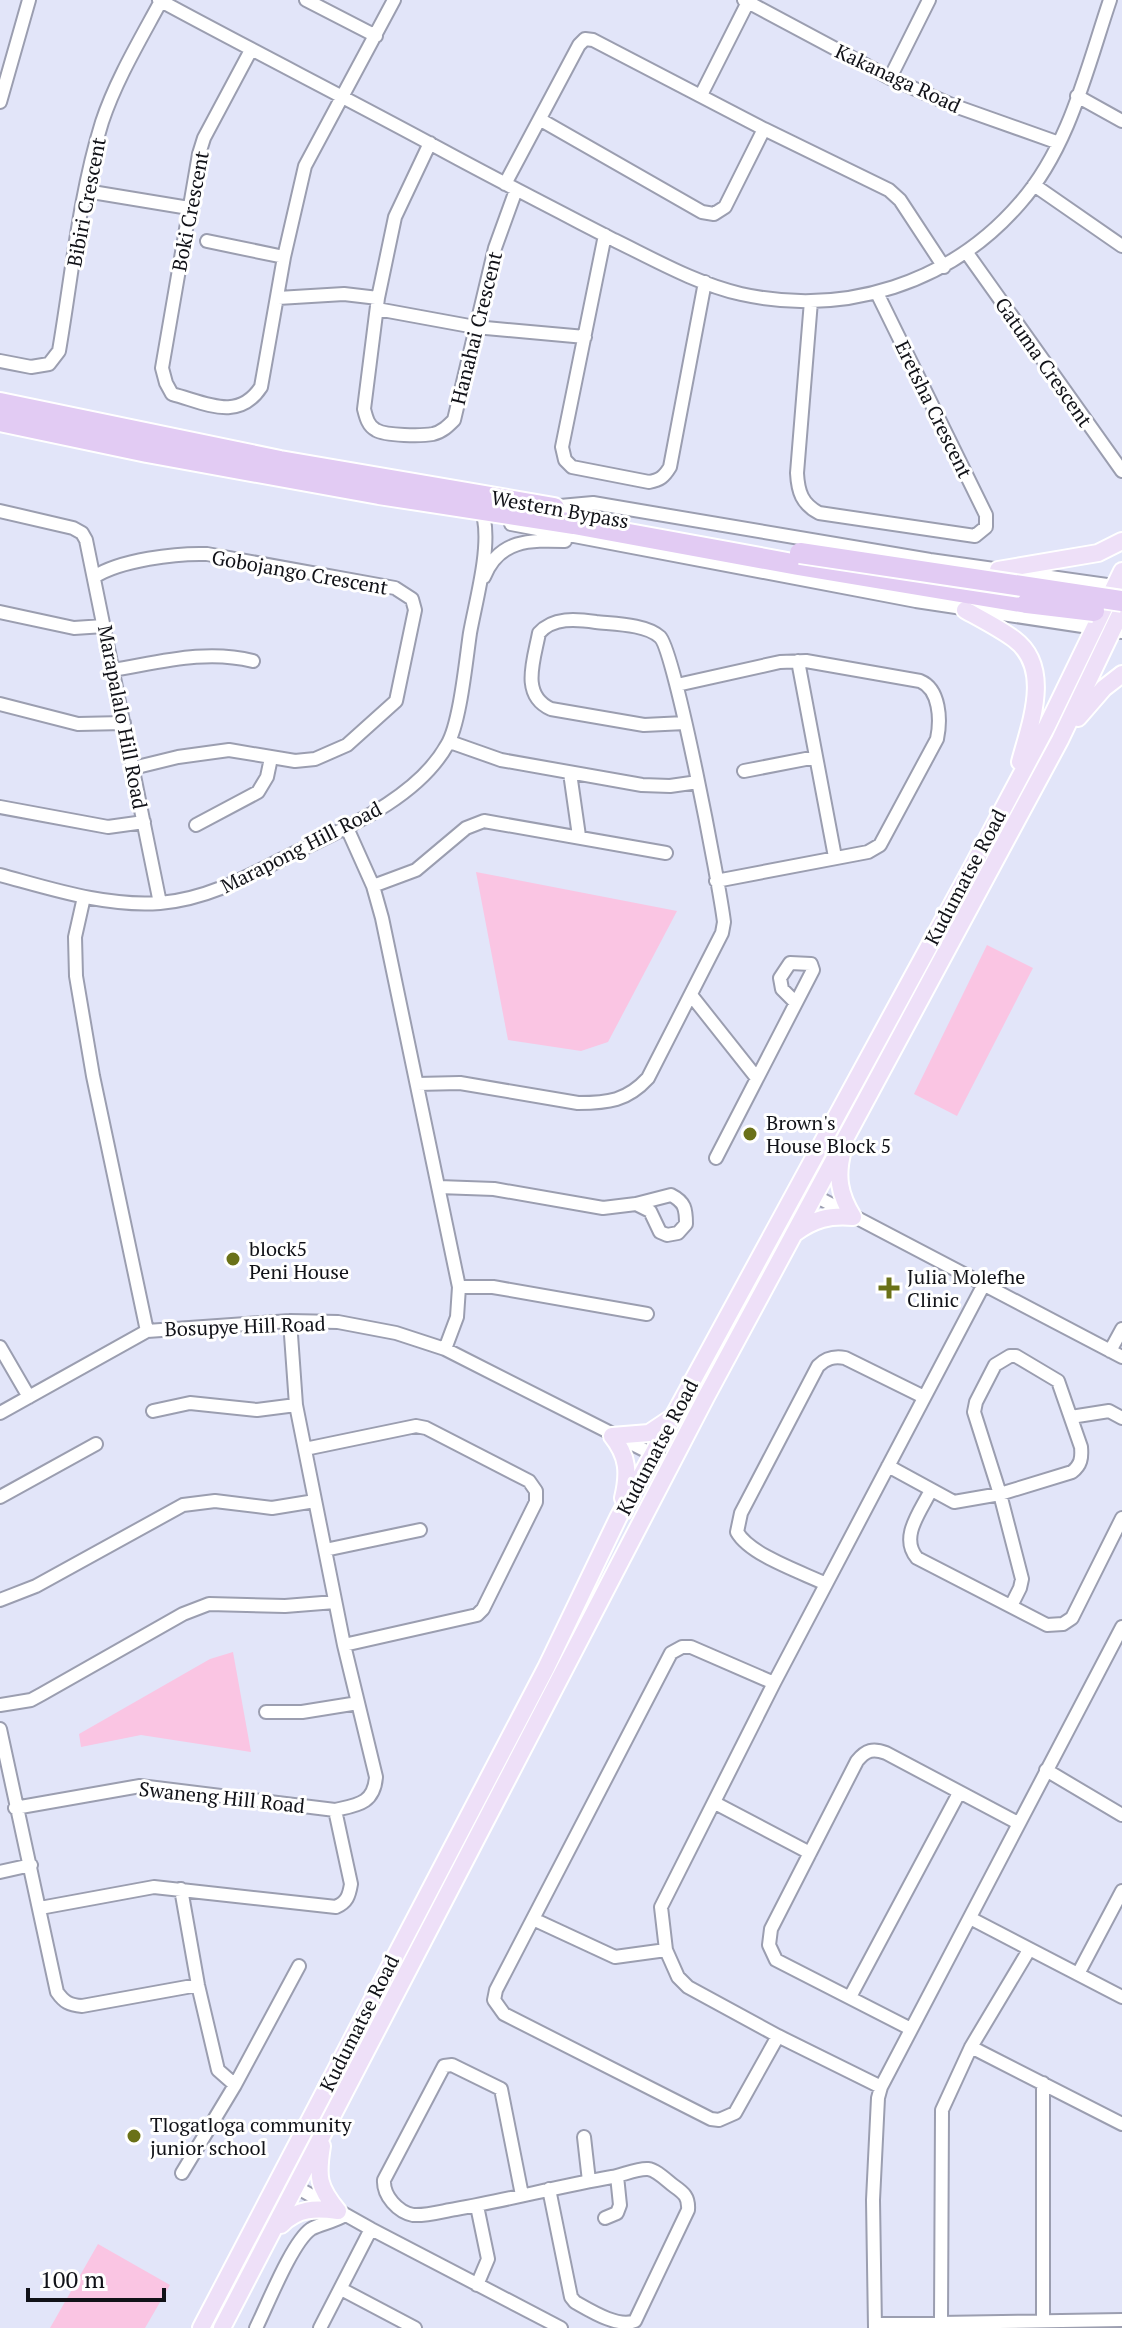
<svg xmlns="http://www.w3.org/2000/svg" width="1122" height="2328" font-family="'PT Serif',serif">
<style>
.green{fill:#fac5e3}
.lines{fill:none;stroke-linecap:round;stroke-linejoin:round}
.minor-casing{stroke:#9b9eb0;stroke-width:16}
.major-casing{stroke:#fff;stroke-width:20}
.highway-casing{stroke:#fff;stroke-width:24}
.minor{stroke:#fff;stroke-width:12}
.major{stroke:#eee0f8;stroke-width:16}
.highway{stroke:#e2cbf3;stroke-width:20}
.highway-bridge-casing{stroke:#fff;stroke-width:24;stroke-linecap:butt}
.highway-bridge{stroke:#e2cbf3;stroke-width:20}
.poi-dot{fill:#6a7118;stroke:#fff;stroke-width:3}
.labels{text-anchor:middle;dominant-baseline:central;stroke-width:6;stroke-linejoin:round;paint-order:stroke}
.street-label{font-size:20px;fill:#111218;stroke:#fff}
.poi-label{font-size:20px;fill:#111218;stroke:#fff;text-anchor:start}
</style>
<rect width="100%" height="100%" fill="#e2e5f9"/>
<path class="green" d="M476 872 677 911 608 1042 581 1051 508 1040Z
M987 945 1033 968 957 1116 914 1094Z
M233 1652 251 1752 141 1735 81 1747 79 1734 210 1659Z
M98 2244 170 2285 145 2328H50Z"/>
<g class="lines">
<g class="minor-casing">
<path id="minor" d="M159 0C253 51 348 99 442 150 499 181 556 210 614 240 655 260 697 284 741 294 845 317 951 283 1020 203 1069 148 1087 68 1110 0
M306 0 376 36
M744 0 890 78 952 105 1059 143
M251 50 204 138 199 154 162 368 166 383 172 394C206 403 238 422 261 387L284 257 305 166 394 0
M890 78 929 0
M701 95 748 2
M1077 96 1122 121
M0 102 29 0
M541 120 702 212 714 214 725 207 764 129
M430 143 395 217 378 298 364 409C366 417 368 426 376 430 386 436 422 436 433 434 442 432 448 426 454 420L495 248 516 190
M505 184 579 45 585 39 593 40 764 129 889 190 900 200 944 267
M1034 185 1122 246
M86 191 189 208
M605 235 562 447 565 460 572 467 649 482C660 480 664 477 670 467L705 282
M207 241 284 257
M967 253 1122 471
M278 298 344 294 378 298
M811 301 797 473C798 492 802 504 819 513L975 536 986 527V515L877 293
M377 309 475 327 585 337
M0 361 31 367 49 364 59 351C72 275 79 196 102 122 116 80 140 40 161 1
M549 507 593 503 930 560 1122 587
M0 511 73 528 82 533 86 540 160 903
M511 524 916 601 1122 632
M94 577C120 560 176 553 207 554L395 588 412 599 415 610 396 701 347 745 315 759 295 761 229 750 178 757 133 768
M484 577C499 539 530 540 565 541
M0 612 74 628 104 626
M798 661 835 857
M113 670C161 662 206 649 253 661
M677 685 780 662 806 661 920 681C940 689 941 720 937 739L880 845 868 852 716 881
M0 704 78 724 124 723
M450 742 501 760 642 785 670 786 698 782
M744 771 816 757
M570 773 579 836
M0 807 108 827 144 822
M196 825 258 792 267 777 271 758
M347 828 373 886 382 918 459 1287 457 1317 445 1349
M0 875C52 889 106 907 160 903 208 899 249 876 290 855 343 829 417 799 447 745 460 724 466 660 470 633 476 600 490 551 484 519
M373 886 416 870 466 828 484 821 666 853
M84 897 75 937 76 976 93 1076 147 1331
M691 995 756 1077
M417 1084 460 1083 578 1103C608 1103 627 1101 648 1078L722 933 724 922C720 888 675 651 660 637 646 624 614 624 596 622 576 619 553 617 539 633 534 660 520 695 551 709L644 725 685 723
M716 1158 813 970 811 964 790 963 780 978 782 989 795 1002
M439 1187 494 1189 603 1208 636 1204 671 1195C685 1202 686 1209 686 1224L678 1233 667 1235 660 1232 650 1211 636 1204
M798 1187 1122 1357
M459 1287H493L647 1314
M0 1347 29 1397
M1110 1351 1122 1329
M153 1411 190 1403 257 1410 296 1405
M0 1413 147 1331 290 1321 338 1322 396 1333 445 1349 672 1464
M1071 1417 1109 1411 1122 1418
M305 1449 416 1426 426 1428 529 1481 536 1491V1502L483 1609 477 1615 344 1645
M888 1466 954 1502 1000 1494 1072 1472C1081 1465 1082 1458 1081 1447L1058 1381 1016 1356H1010L995 1365 976 1402 974 1412 1000 1494 1022 1579 1020 1588 1011 1606
M931 1490C921 1511 899 1537 917 1558L1047 1625 1063 1624 1072 1618 1122 1518
M0 1497 96 1444
M325 1550 420 1530
M826 1584C801 1572 750 1555 737 1532L741 1513 818 1366C826 1358 834 1356 845 1358L924 1397
M0 1600 36 1586 183 1505 215 1501 272 1508 315 1501
M774 1683 691 1647H682L671 1653 496 1990 494 2000 504 2014 711 2119 719 2120 735 2113 778 2036
M0 1705 31 1700 42 1694 183 1614 209 1604 285 1606 335 1602
M266 1712H302L358 1703
M0 1729 57 1992C64 2002 69 2005 82 2006L198 1985
M1046 1770 1122 1815
M715 1803 810 1853
M15 1808 140 1786 335 1810C357 1805 374 1804 376 1777L344 1645 296 1405 290 1321
M0 1872 31 1865
M181 1889 198 1985 218 2070 235 2085
M40 1908 154 1887 336 1907C347 1902 349 1896 351 1884L335 1810
M970 1918 1122 1997
M533 1919 615 1957 666 1950
M1078 1974 1122 1891
M850 1997 959 1793
M911 2029 776 1960 769 1945 771 1929 857 1761C866 1750 873 1748 886 1753L1018 1823
M971 2047 1122 2124
M881 2087 778 2036 688 1987 678 1977 666 1950 661 1907 774 1683 983 1286
M584 2137 589 2181
M182 2173 235 2085 299 1966
M289 2183 371 2229 561 2328
M522 2195 501 2089 452 2065 444 2066 384 2180C383 2196 398 2212 413 2215 427 2216 443 2211 456 2209 508 2200 560 2186 612 2177 623 2175 638 2168 648 2169 657 2170 667 2181 674 2186 684 2193 689 2197 688 2210L635 2321C618 2328 591 2311 575 2302L571 2297 549 2189
M477 2206 488 2259 477 2285
M605 2218 617 2213 620 2205 617 2176
M341 2289 415 2328
M941 2321 942 2110 971 2047 1029 1950
M1043 2321V2083
M875 2324 1122 2320
M256 2328C267 2306 292 2242 311 2229 319 2224 334 2222 345 2215
M320 2328 371 2229
M875 2328 873 2200 878 2098 881 2087 1122 1627"/>
</g>
<g class="major-casing">
<path id="major" d="M998 570 1098 553 1122 541
M965 610C981 619 999 628 1014 639 1053 668 1030 724 1020 762
M1078 718 1104 688 1122 674
M843 1150C836 1176 839 1194 853 1217
M795 1233C814 1219 829 1215 853 1217
M612 1436C628 1456 629 1473 623 1498
M612 1436 649 1433 670 1419
M322 2146C317 2177 318 2187 338 2211
M281 2225C298 2208 315 2208 338 2211
M201 2328 546 1668 618 1518 970 871 1047 726 1122 571
M222 2328 706 1397 1060 740 1122 610"/>
</g>
<g class="highway-casing">
<path id="highway" d="M0 403 280 461 554 508
M0 421 147 452 379 494 574 524 798 565 1027 603"/>
</g>
<use href="#minor" class="minor"/>
<use href="#major" class="major"/>
<use href="#highway" class="highway"/>
<g class="highway-bridge-casing">
<path id="highway-bridge" d="M800 553 1122 601
M1027 603 1094 611"/>
</g>
<use href="#highway-bridge" class="highway-bridge"/>
</g>
<g class="poi-dot">
<circle cx="750" cy="1134" r="8"/>
<circle cx="233" cy="1259" r="8"/>
<path d="M885 1276h8v8h8v8h-8v8h-8v-8h-8v-8h8z"/>
<circle cx="134" cy="2136" r="8"/>
</g>
<g class="labels">
<g class="street-label">
<text transform="translate(898 78) rotate(25)">Kakanaga Road</text>
<text transform="translate(86 202) rotate(-79)">Bibiri Crescent</text>
<text transform="translate(190 211) rotate(-79)">Boki Crescent</text>
<text transform="translate(476 328) rotate(-76)">Hanahai Crescent</text>
<text transform="translate(1044 362) rotate(55)">Gatuma Crescent</text>
<text transform="translate(934 409) rotate(64)">Eretsha Crescent</text>
<text transform="translate(560 509) rotate(10)">Western Bypass</text>
<text transform="translate(300 572) rotate(10)">Gobojango Crescent</text>
<text transform="translate(123 717) rotate(79)">Marapalalo Hill Road</text>
<text transform="translate(301 847) rotate(-27)">Marapong Hill Road</text>
<text transform="translate(965 877) rotate(-62)">Kudumatse Road</text>
<text transform="translate(245 1326) rotate(-2)">Bosupye Hill Road</text>
<text transform="translate(657 1447) rotate(-62)">Kudumatse Road</text>
<text transform="translate(222 1797) rotate(6)">Swaneng Hill Road</text>
<text transform="translate(359 2023) rotate(-63)">Kudumatse Road</text>
</g>
<g class="poi-label">
<text x="766" y="1122">Brown's<tspan x="766" dy="23">House Block 5</tspan></text>
<text x="249" y="1248">block5<tspan x="249" dy="23">Peni House</tspan></text>
<text x="907" y="1276">Julia Molefhe<tspan x="907" dy="23">Clinic</tspan></text>
<text x="150" y="2124">Tlogatloga community<tspan x="150" dy="23">junior school</tspan></text>
</g>
</g>
<path d="M28 2288v12h136v-12" fill="none" stroke="#111218" stroke-width="4"/>
<text x="40" y="2288" font-size="24" fill="#111218" stroke="#ffffff" stroke-width="6" paint-order="stroke">100 m</text>
</svg>
